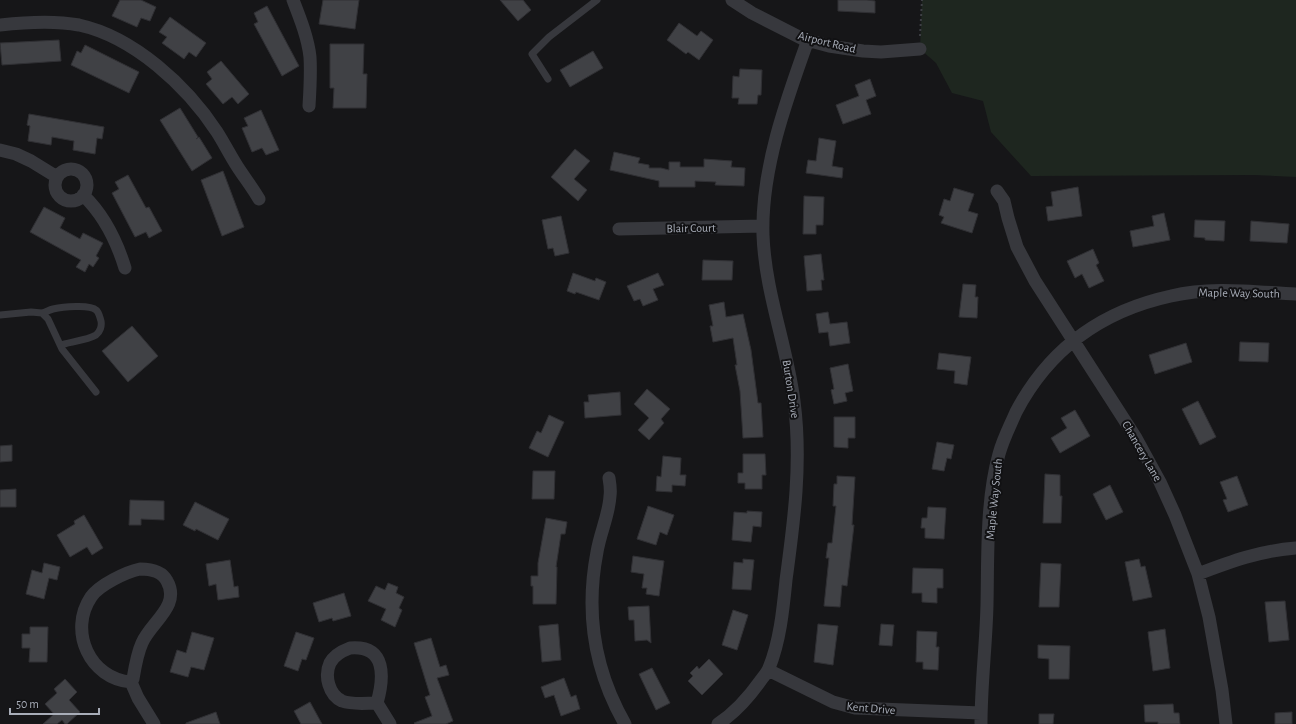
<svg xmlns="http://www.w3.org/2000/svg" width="1296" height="724" font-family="'Alegreya Sans',sans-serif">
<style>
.green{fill:#1e261f}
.building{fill:#404145;stroke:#303034}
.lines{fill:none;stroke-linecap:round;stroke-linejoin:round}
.path{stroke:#3d3f44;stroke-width:2;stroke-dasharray:2 3;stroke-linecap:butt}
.lane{stroke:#37383d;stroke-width:7}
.street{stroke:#37383d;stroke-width:13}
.labels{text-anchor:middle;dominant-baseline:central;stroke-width:4;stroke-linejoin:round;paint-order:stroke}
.street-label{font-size:12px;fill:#a8adb8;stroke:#111113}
</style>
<rect width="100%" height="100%" fill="#161618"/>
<path class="green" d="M922 0H1296V177L1254 175 1031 176 991 132 983 101 952 93 936 63 920 49Z"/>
<path class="building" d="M120 0H141L156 7 150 21 141 18 137 27 112 16Z
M323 0H359L355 29 319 24Z
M500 0H523L531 10 518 21Z
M838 0H867L875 1V13L838 11Z
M267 6 299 66 282 76 254 24 258 22 254 13Z
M170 17 206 43 196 57 189 52 184 59 162 43 167 37 159 32Z
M679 23 697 36 701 31 713 40 699 60 688 52 686 54 667 40Z
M59 40 61 61 2 65 0 43Z
M330 44H364L363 74H367L366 108H333L334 88H330Z
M85 45 139 72 129 93 71 65 77 51 81 53Z
M593 51 603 68 570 87 560 70Z
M221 61 249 94 238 104 232 97 223 104 206 84 212 79 207 72Z
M740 69 762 70 761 95H758L757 104H738L739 98H732L733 76 739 77Z
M870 79 876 96 866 100 871 114 843 124 836 105 859 96 855 85Z
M180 108 198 137 196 139 199 137 212 158 192 171 160 120Z
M261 110 279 150 266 155 262 148 252 152 242 128 248 126 244 118Z
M29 114 104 127 102 139 97 138 95 154 73 150 74 141 52 137 51 145 28 141 30 126 27 125Z
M819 138 836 141 832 166 843 168 842 178 806 173 808 160 816 161Z
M575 149 590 161 574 179 587 190 578 201 551 177Z
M614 152 640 158 638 163 649 165V168H661L669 170V162H680V167H704V159L732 161 731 167 745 168 744 186 715 185 716 182 695 181V187H659V181L610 170Z
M223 171 244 227 222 236 201 180Z
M128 175 146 208 149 207 162 231 149 238 146 232 135 237 112 193 119 189 115 182Z
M1078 187 1082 216 1048 221 1046 207 1053 206 1051 192Z
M954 188 974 194 968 211 978 214 972 233 941 223 944 217 939 215 944 199 950 201Z
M804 196 824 197 823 225H816V234H803Z
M44 207 65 218 60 228 80 239 83 233 103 243 96 256 99 258 93 267 89 264 85 272 76 267 81 260 30 232Z
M1164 213 1170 240 1133 247 1130 231 1154 226 1152 216Z
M561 216 569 253 555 256 553 248 548 249 542 220Z
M1195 220 1225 221 1224 241 1205 240V238L1194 237Z
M1251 221 1289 224 1287 243 1250 241Z
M1093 249 1099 263 1096 265 1104 281 1089 288 1082 274 1075 278 1067 261Z
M821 254 824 280H821L822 290 807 291 804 256Z
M703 260 733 261 732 280H702Z
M573 273 595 281 596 278 606 282 599 300 576 292 575 294 567 291Z
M658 273 664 285 653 289 658 300 643 306 640 299 634 301 627 286Z
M963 284 976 285 975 297H978L977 318 959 317Z
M724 302 726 317 743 314 751 350 758 403H761L763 437 743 438 740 391 735 365H737L733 338 713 342 710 326H713L709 305Z
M828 312 830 324 847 322 850 343 830 346 828 332 819 333 816 314Z
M132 326 158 356 128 382 102 351Z
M1240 342 1269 343 1268 362 1239 361Z
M1186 343 1192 362 1155 374 1149 355Z
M939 353 971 357 967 385 954 383 955 371 937 369Z
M848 364 853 391 845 393 847 401 834 404 831 390 834 389 830 368Z
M647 389 670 409 661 419 664 423 649 440 638 430 649 418 634 404Z
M620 392 621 415 585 418 584 402H589L588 395Z
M1198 401 1216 437 1200 445 1182 409Z
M1075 410 1090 436 1060 453 1051 438 1067 428 1061 418Z
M549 415 564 422 548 457 529 448 537 431 541 433Z
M834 417H855V438H848V448L834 447Z
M937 442 954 445 951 459 947 458 944 471 932 469Z
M12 445V461L0 462V446Z
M743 454H765L766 475H762V489H745V483H738V473H743Z
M663 456 681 458 680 475H686L685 486 672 485V492L656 491 657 476 661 477Z
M533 471H555L554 499H532Z
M1045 474 1060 475V496H1062L1061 523H1043Z
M837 476 855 477 852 525H854L850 560 847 586 842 585 840 607 824 606 829 558H826L828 543H832L836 506H833L834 484H837Z
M1237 476 1248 505 1228 512 1223 500 1227 499 1220 482Z
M1110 485 1123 512 1106 520 1093 494Z
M16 489V507H0V490Z
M130 500 164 501V520L141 519V525H129Z
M195 502 229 519 218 540 196 529 195 531 183 525Z
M648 506 674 515 667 535 660 532 656 545 637 539Z
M928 507 946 508 944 539 925 538V528H921L922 518H927Z
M747 511 762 512 761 527 753 526 751 542 732 540 734 512 747 513Z
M84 515 103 548 92 555 87 547 70 557 57 535 75 524 74 521Z
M546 518 567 522 565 534H561L556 567H557L556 604H533V586H531V576H538V563Z
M633 556 664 561 659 596 646 594 647 588H642L644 574 631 572Z
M743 559 754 560 751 590 732 589 734 562 743 563Z
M1139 559 1141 567 1145 566 1152 597 1133 601 1125 562Z
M230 560 234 587 238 586 239 597 218 600 216 584 209 586 206 564Z
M44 563 60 567 57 580 49 578 44 599 26 594 32 570 42 573Z
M1041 563 1061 564 1059 607H1039Z
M913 568 943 569V588H937V603L922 602V593H912Z
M388 583 398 587 396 593 404 597 399 608 402 610 395 627 381 620 386 609 368 601 376 586 385 590Z
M344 593 351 616 333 621 332 618 319 622 313 603Z
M1285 601 1289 640 1269 642 1265 602Z
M649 606 651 643 647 640 635 641 634 620H629L628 607Z
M733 610 748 615 737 650 722 645Z
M558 624 561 660 542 662 539 626Z
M818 624 838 626 833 665 814 662Z
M881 624 894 625 892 646 879 645Z
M30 627H48L47 662H29L30 648H22V634H30Z
M1165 629 1170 668 1153 671 1148 632Z
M917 631 937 632 936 647H939L938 670 923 669V662H916Z
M192 632 214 638 204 670 191 667 188 677 170 672 177 650 186 653Z
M296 632 314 638 306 660 302 659 298 671 284 666Z
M431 638 440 667 446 665 449 675 437 678 453 721 446 724H415L414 723 432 716 425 697 430 695 414 643Z
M1038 645 1070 646 1069 679H1049V659L1038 658Z
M709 659 723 674 702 695 688 681 693 676 690 673 697 666 699 669Z
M652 668 670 703 656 710 639 674Z
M564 678 571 697 576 695 580 709 561 716 554 695 545 698 541 687Z
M65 679 77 692 69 700 80 712 67 724H65L62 720 57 724H43L54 714 45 704 57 693 54 689Z
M310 702 322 724H301L294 711Z
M1173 704 1174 713H1179L1180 724H1158V722H1145L1144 705Z
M216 712 220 724H186V723Z
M1292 712V724H1275V713Z
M1039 714H1054L1053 724H1039Z"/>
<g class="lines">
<path class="path" d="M920 36 922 0"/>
<path class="lane" d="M548 79 532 54 549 37 597 0
M42 313C46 312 49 310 53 309 62 307 90 304 96 310 99 312 100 318 101 321 102 326 100 332 96 335 88 340 70 342 60 345
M0 315 31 312 42 313 48 319 62 349 96 392"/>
<path class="street" d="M293 0C300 18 308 38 310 57 311 73 310 90 309 106
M732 0 752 13 803 39 829 46 863 51 881 52 920 49
M0 25C26 22 53 20 79 25 134 37 187 86 217 132 224 143 230 155 237 166 244 177 252 187 259 199
M0 150 16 154 31 161 57 177
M55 185a16 16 0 1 1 32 0a16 16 0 1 1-32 0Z
M997 191 1004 201 1008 218 1017 247 1035 281 1136 438 1160 482 1175 515 1198 574 1209 617 1222 690 1226 724
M83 195C103 214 117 242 125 268
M619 229 763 226
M609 478C610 484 611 490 610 496 609 515 600 533 597 552 585 614 594 670 625 724
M140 569C150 569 162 571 167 581 181 606 151 622 142 643 137 654 135 667 133 679L131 682C90 679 68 631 91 597 99 585 126 572 140 569Z
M1198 574C1232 561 1259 551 1296 548
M350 648C387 645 384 678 377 703 366 703 353 705 342 701 329 695 324 676 330 663 334 655 342 651 350 648Z
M768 670 833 702 855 708 981 713
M131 682 138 698 154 724
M377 703 390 724
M718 724C736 712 749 697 761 680 763 677 767 673 769 668 780 641 783 610 786 580 794 521 802 462 794 401 787 346 765 292 763 235 761 170 786 101 808 40
M981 724C981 684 986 645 987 605 988 557 986 500 999 454 1003 439 1010 426 1016 412 1049 349 1102 311 1171 296 1211 286 1255 292 1296 294"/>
</g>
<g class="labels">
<g class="street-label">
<text transform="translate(827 42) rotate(14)">Airport Road</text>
<text transform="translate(691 228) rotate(-1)">Blair Court</text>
<text transform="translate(1239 293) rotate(1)">Maple Way South</text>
<text transform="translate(791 389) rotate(81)">Burton Drive</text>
<text transform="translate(1142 451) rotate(60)">Chancery Lane</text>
<text transform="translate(994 499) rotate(-84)">Maple Way South</text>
<text transform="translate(871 708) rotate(5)">Kent Drive</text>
</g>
</g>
<path d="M10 708v6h89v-6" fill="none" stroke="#a8adb8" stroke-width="2"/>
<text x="16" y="708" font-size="12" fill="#a8adb8" stroke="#111113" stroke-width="3" paint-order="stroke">50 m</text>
</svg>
